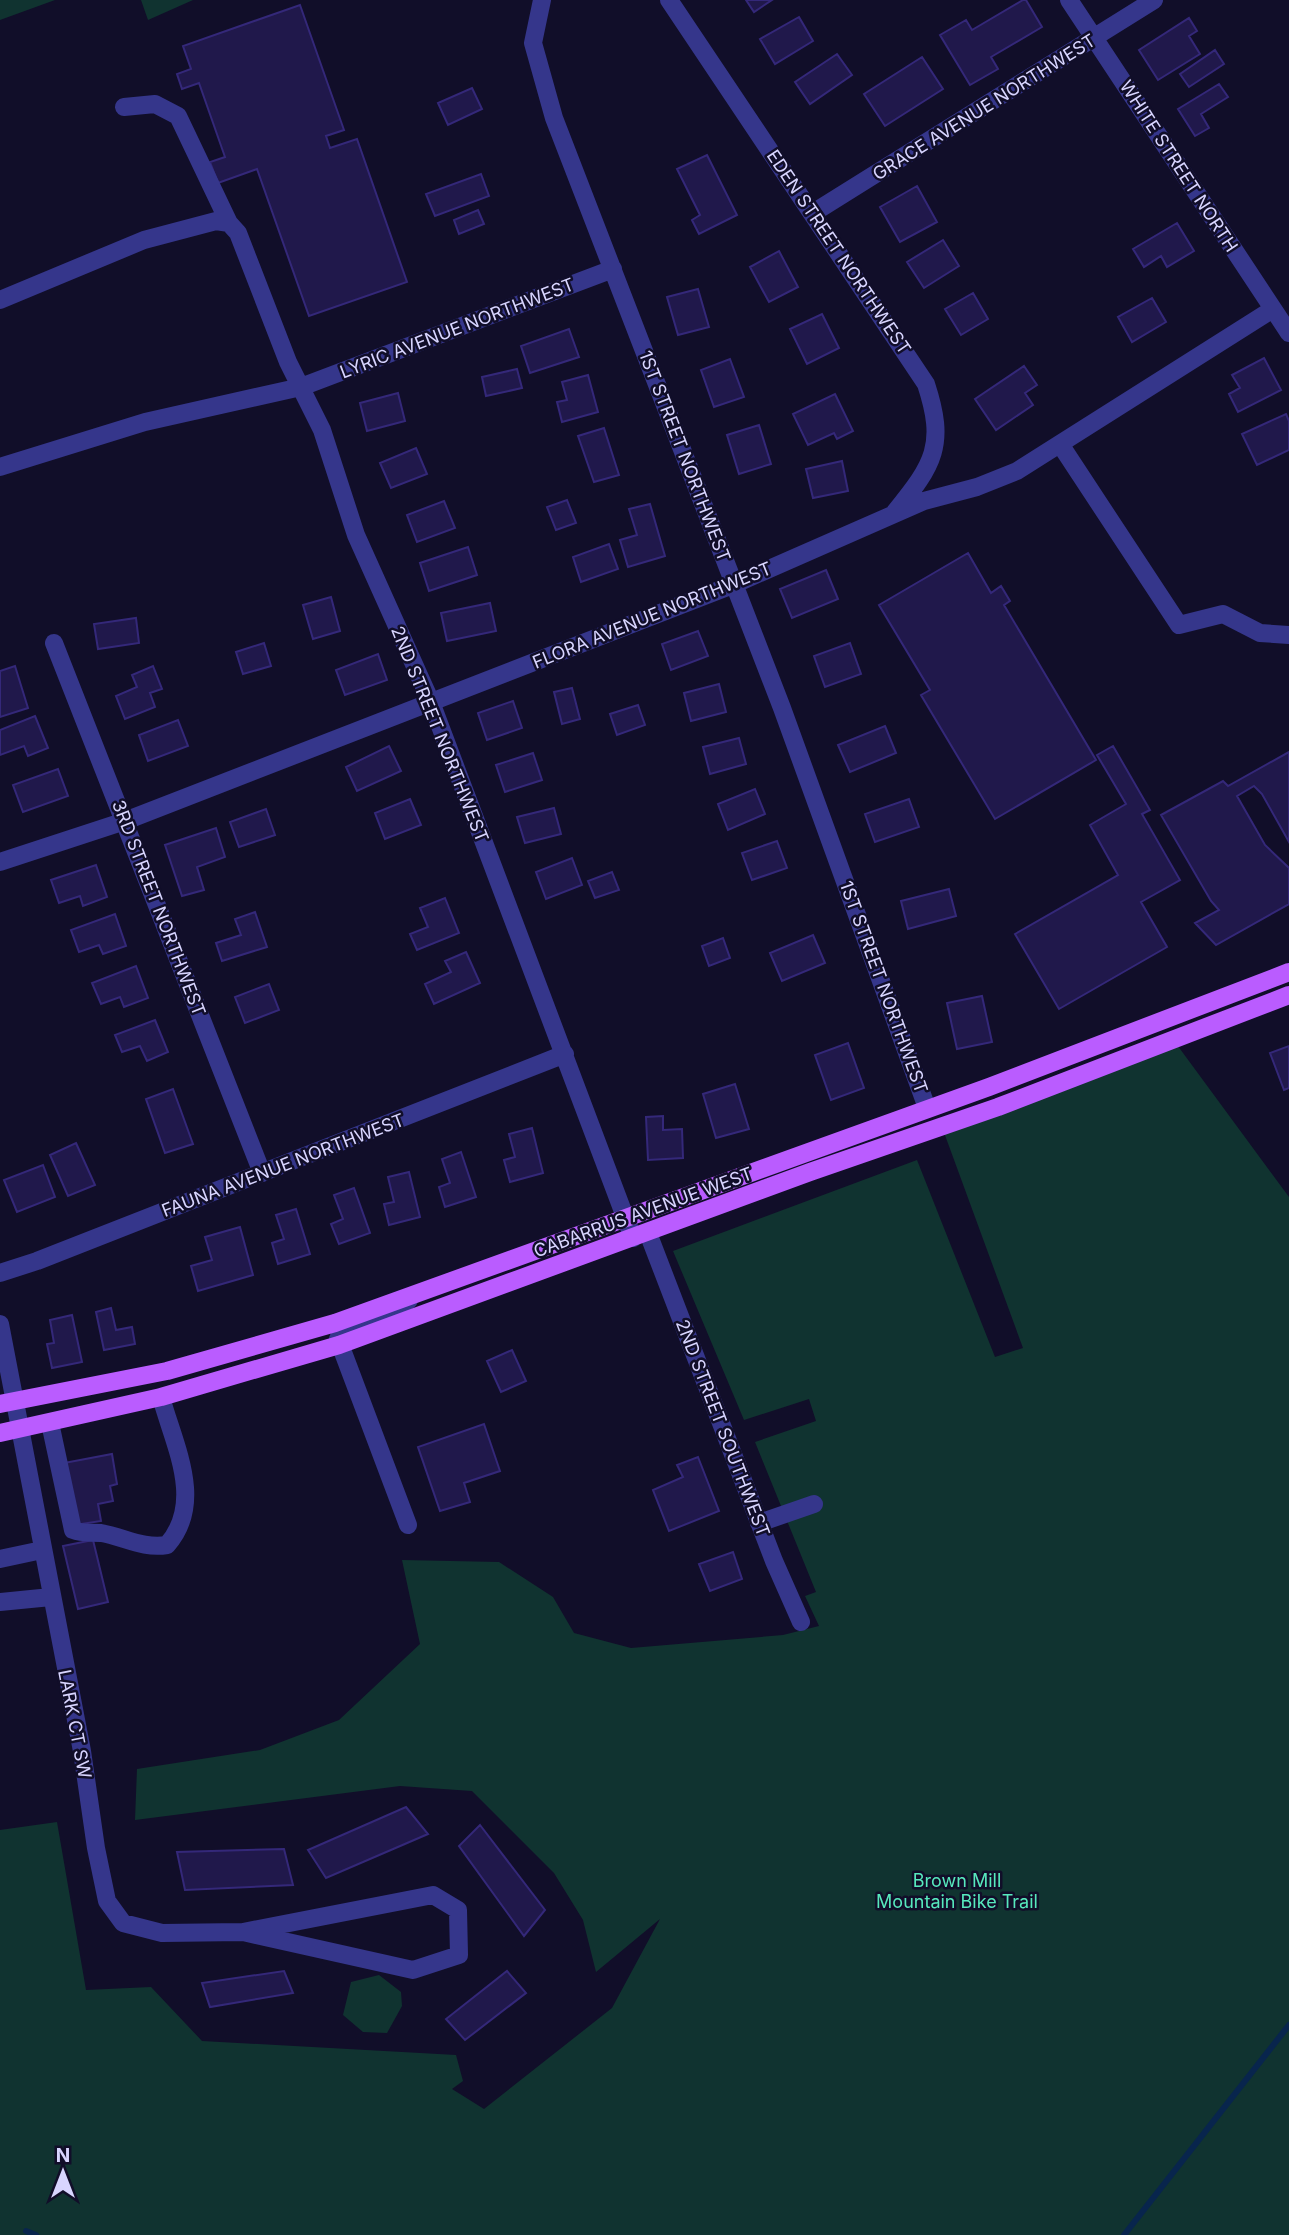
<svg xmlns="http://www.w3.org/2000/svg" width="1289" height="2235" font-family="Inter,sans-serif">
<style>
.green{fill:#103330}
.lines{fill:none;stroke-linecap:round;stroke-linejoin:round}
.stream{stroke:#08254d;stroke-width:6}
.building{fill:#20184b;stroke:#342879;stroke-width:2}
.minor{stroke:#35368b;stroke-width:18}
.major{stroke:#ba5cff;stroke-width:18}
.labels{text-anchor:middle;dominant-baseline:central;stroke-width:5;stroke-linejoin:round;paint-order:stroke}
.street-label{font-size:18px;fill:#d8d5ff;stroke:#110e29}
.park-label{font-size:18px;fill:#57e9bd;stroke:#110e29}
</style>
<rect width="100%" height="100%" fill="#110e29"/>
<path class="green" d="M0 0H55L0 20Z
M141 0H193L148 20Z
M1172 1038 1289 1197V2235H0V1830L57 1822 86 1990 151 1987 202 2041 456 2055 463 2081 452 2089 484 2109 612 2008 660 1919 596 1972 583 1920 554 1873 472 1791 400 1786 135 1820 137 1769 260 1750 339 1720 420 1644 402 1560 499 1562 553 1597 574 1633 631 1648 783 1635 819 1626 805 1596 816 1592 755 1442 816 1421 809 1399 744 1420 673 1251 917 1160 995 1357 1023 1348 942 1127Z
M379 1975 401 1992 402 2006 387 2033 363 2032 343 2015 351 1982Z"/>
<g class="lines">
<path class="stream" d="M26 2231 36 2235
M1124 2235 1289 2025"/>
</g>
<path class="building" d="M746 0H772L754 12Z
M1023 0H1026L1042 27 991 57 998 69 970 85 940 35 966 20 972 30Z
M300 5 344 130 326 136 330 148 357 139 407 282 309 316 257 169 218 183 210 162 225 157 199 83 182 89 177 74 191 69 183 46Z
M799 17 813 41 775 64 760 39Z
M1189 18 1197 31 1189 36 1200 54 1158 80 1139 50Z
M1215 50 1224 64 1189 87 1180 74Z
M837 54 852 75 810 104 795 82Z
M922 57 943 89 885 126 864 94Z
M1219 84 1228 97 1201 114 1209 128 1195 136 1178 109Z
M472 88 482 109 448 125 438 103Z
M707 155 737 215 699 234 692 220 700 215 677 169Z
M481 174 489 196 435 216 426 194Z
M917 186 937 222 900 242 880 207Z
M478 210 484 224 459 234 454 220Z
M1177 223 1194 251 1167 267 1161 256 1144 267 1133 249Z
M943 240 959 266 924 288 907 262Z
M779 251 798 287 769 302 750 267Z
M698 289 709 327 678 335 667 297Z
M973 293 988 319 961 335 945 309Z
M1152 298 1166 322 1132 342 1118 317Z
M822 314 839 348 807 364 790 329Z
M569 329 579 357 530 373 521 346Z
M1264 358 1281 390 1238 412 1229 394 1240 388 1232 375Z
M730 359 744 397 714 407 701 370Z
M1024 366 1037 385 1025 393 1033 405 996 430 975 399Z
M517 369 522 388 486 396 482 377Z
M588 375 598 412 562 422 557 402 567 400 562 382Z
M398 393 405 421 367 431 360 403Z
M835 394 853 431 837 439 834 433 808 445 793 414Z
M1286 414 1289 421V450L1257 465 1242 434Z
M759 425 771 464 739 474 727 435Z
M604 428 619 475 594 482 578 436Z
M416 448 427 474 391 488 380 463Z
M842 461 848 491 813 498 806 469Z
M567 500 576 523 556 530 547 507Z
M444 501 455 528 417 542 407 515Z
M650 504 665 556 628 567 620 540 637 535 629 509Z
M609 544 618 569 581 582 573 557Z
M468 547 477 575 429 591 420 563Z
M968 553 991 593 1001 586 1010 601 1004 605 1096 760 995 819 921 695 930 690 879 605Z
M826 570 838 599 792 618 780 589Z
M331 597 340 631 313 639 303 605Z
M490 603 496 631 447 641 441 613Z
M136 618 139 643 98 649 94 624Z
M698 631 708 656 671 670 662 644Z
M264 643 271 666 243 674 236 652Z
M850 643 861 674 825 687 814 656Z
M378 654 387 680 345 695 336 670Z
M15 666 28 708 0 717V671Z
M153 666 162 689 150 693 155 707 125 719 116 696 137 687 132 675Z
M719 684 726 712 691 721 684 693Z
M572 688 580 719 562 724 554 692Z
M513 701 522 728 487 740 478 713Z
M638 705 645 725 617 735 610 714Z
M35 716 48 748 28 756 24 746 0 755V730Z
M178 720 188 746 148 761 139 735Z
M885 726 896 753 850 772 838 745Z
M739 738 746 764 710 774 703 747Z
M389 746 401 771 357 791 346 767Z
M1113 746 1150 810 1142 814 1180 880 1141 902 1167 947 1059 1009 1015 934 1118 875 1090 825 1126 804 1097 755Z
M1289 752V842L1262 794 1254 786 1237 796 1265 845 1289 868V904L1216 945 1195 923 1219 910 1211 901 1161 815 1223 781 1228 786Z
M533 753 542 780 505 792 496 765Z
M58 769 68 796 23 812 13 785Z
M755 789 765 814 728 830 718 804Z
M410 799 421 825 385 839 375 813Z
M909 799 919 827 875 842 865 814Z
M554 808 561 834 525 843 517 817Z
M266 809 275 835 239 847 230 822Z
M216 828 225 857 197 867 204 890 182 896 165 845Z
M777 841 787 868 752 880 742 853Z
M572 858 582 885 546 899 536 872Z
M96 865 107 897 83 906 80 896 59 903 51 880Z
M612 872 619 890 595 898 588 881Z
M949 889 956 916 908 929 901 901Z
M445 898 459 933 417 950 410 934 428 927 420 908Z
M255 912 267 947 222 961 216 943 241 935 235 919Z
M115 914 126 946 103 954 99 945 79 952 71 930Z
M813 935 825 963 782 981 770 953Z
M723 938 730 958 709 966 702 946Z
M466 952 480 983 434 1004 425 984 451 972 445 961Z
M136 966 148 998 124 1007 120 997 101 1004 92 983Z
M269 984 279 1010 245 1023 235 997Z
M982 996 992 1042 957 1049 947 1003Z
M155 1020 168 1052 147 1061 140 1046 122 1052 115 1035Z
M848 1043 864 1088 831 1100 815 1055Z
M1289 1046V1088L1284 1090 1270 1053Z
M735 1084 749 1129 716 1138 703 1094Z
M173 1089 193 1144 165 1153 146 1099Z
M663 1116V1130L682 1129 683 1158 648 1160 646 1117Z
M532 1128 543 1173 510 1182 504 1160 515 1157 509 1134Z
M76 1143 95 1185 68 1196 50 1155Z
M461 1152 476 1197 445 1207 439 1187 450 1183 442 1159Z
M43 1165 55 1197 17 1212 4 1180Z
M409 1172 420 1217 389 1225 384 1204 394 1202 388 1177Z
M354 1188 370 1233 339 1244 331 1224 343 1219 334 1195Z
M296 1209 310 1254 278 1264 272 1243 284 1239 276 1215Z
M240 1227 253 1275 198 1291 191 1266 212 1260 205 1237Z
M111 1308 116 1330 132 1327 135 1344 104 1350 96 1312Z
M72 1315 82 1362 52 1368 47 1344 54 1343 50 1320Z
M512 1350 526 1381 501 1392 487 1361Z
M484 1424 500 1471 464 1483 470 1502 440 1511 418 1447Z
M112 1454 117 1484 110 1486 113 1501 98 1504 101 1521 75 1525 64 1463Z
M698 1457 719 1511 669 1531 653 1490 683 1477 677 1465Z
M93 1540 108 1602 78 1609 63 1546Z
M733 1552 742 1579 710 1591 699 1564Z
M406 1807 428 1834 326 1878 308 1850Z
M480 1825 545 1910 524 1936 459 1846Z
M284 1849 293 1885 185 1890 177 1852Z
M284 1971 293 1993 210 2007 202 1983Z
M507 1971 526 1993 465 2040 446 2019Z"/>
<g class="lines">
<path class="minor" d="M542 0 533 43 554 118 782 708 927 1108
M669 0 926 384C946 445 934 464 895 512
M1069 0 1289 333
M124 107 155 104 178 116 229 223
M813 213 1154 0
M0 300 144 240 216 221 229 223 238 233 288 362 322 430 356 535 431 702 633 1238
M1060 444 1179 625 1223 614 1260 633 1289 635
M0 467 145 422 301 387 613 269
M54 643 262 1173
M0 862 125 821 735 584 924 501 977 487 1017 471 1273 309
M648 1233 774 1561 801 1622
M0 1273 37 1261 565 1054
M0 1324 82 1751 96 1848 107 1901 123 1923 162 1933 243 1932 413 1970 459 1955 458 1910 433 1895 243 1932
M50 1423 73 1530C83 1534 91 1532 101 1533 124 1537 143 1549 167 1545 205 1502 174 1445 161 1397
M759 1523 814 1504
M408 1525 338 1339 341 1333 377 1320 409 1300
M0 1559 42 1550
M0 1602 51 1597"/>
<path class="major" d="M0 1404 167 1371 335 1323 989 1087 1289 972
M0 1433 161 1397 339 1345 810 1172 998 1107 1289 995"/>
</g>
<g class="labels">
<g class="street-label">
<text transform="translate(984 107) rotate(-32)">GRACE AVENUE NORTHWEST</text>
<text transform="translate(1179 166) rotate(57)">WHITE STREET NORTH</text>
<text transform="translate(839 252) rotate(56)">EDEN STREET NORTHWEST</text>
<text transform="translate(457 328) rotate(-21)">LYRIC AVENUE NORTHWEST</text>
<text transform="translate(685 456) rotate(69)">1ST STREET NORTHWEST</text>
<text transform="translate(652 615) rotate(-22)">FLORA AVENUE NORTHWEST</text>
<text transform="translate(440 734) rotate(68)">2ND STREET NORTHWEST</text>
<text transform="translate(159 908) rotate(69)">3RD STREET NORTHWEST</text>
<text transform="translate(884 987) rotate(70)">1ST STREET NORTHWEST</text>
<text transform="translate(283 1165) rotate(-21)">FAUNA AVENUE NORTHWEST</text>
<text transform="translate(643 1212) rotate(-20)">CABARRUS AVENUE WEST</text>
<text transform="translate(723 1428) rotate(69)">2ND STREET SOUTHWEST</text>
<text transform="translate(75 1724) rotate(79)">LARK CT SW</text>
</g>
<g class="park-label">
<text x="957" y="1880">Brown Mill<tspan x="957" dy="21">Mountain Bike Trail</tspan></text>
</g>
</g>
<g transform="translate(63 2172)" stroke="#110e29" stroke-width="5" paint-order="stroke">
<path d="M0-5L12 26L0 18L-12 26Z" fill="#d8d5ff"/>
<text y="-10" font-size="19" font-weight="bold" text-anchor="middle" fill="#d8d5ff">N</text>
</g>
</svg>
